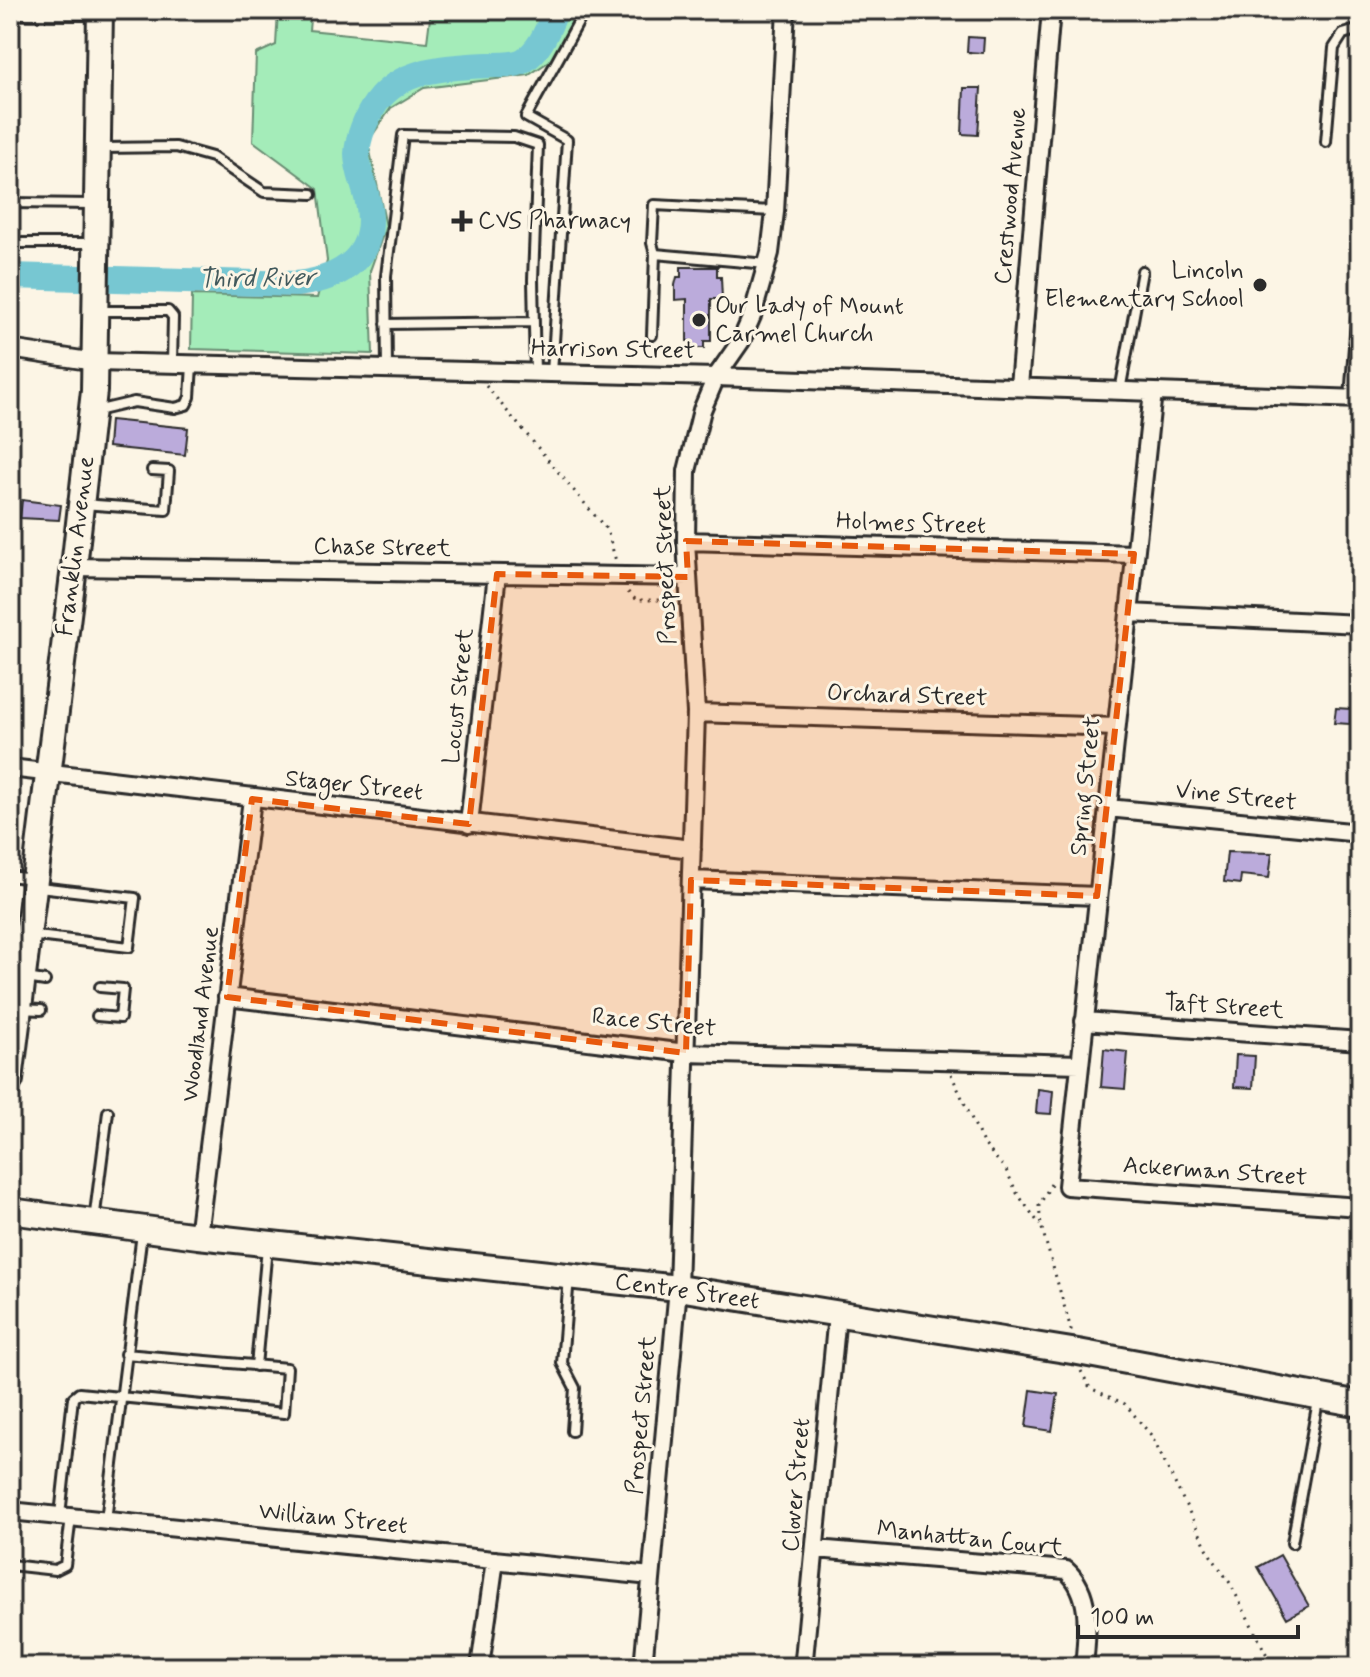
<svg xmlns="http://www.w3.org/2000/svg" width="1370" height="1677" font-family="Mynerve,sans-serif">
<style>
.green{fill:#a4ecb9;stroke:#688c72;stroke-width:2}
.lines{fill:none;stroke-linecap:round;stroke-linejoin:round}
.river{stroke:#77c7d2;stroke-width:26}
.building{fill:#bbabdb;stroke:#2b2b2b;stroke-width:2}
.lane-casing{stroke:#2b2b2b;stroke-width:14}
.street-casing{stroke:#2b2b2b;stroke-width:22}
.secondary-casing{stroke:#2b2b2b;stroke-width:30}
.path{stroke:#2b2b2b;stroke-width:3;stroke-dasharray:2 6;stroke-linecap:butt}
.lane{stroke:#fcf5e5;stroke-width:8}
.street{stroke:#fcf5e5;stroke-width:16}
.secondary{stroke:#fcf5e5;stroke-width:24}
.marked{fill:#e8590c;fill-opacity:0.2;stroke:#e8590c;stroke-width:6;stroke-dasharray:16 10;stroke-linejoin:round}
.poi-dot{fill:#2b2b2b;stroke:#fcf5e5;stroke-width:3}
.labels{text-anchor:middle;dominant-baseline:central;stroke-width:6;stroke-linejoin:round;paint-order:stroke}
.street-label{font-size:24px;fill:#2b2b2b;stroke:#fcf5e5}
.poi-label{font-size:24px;fill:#2b2b2b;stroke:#fcf5e5;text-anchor:start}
.water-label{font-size:26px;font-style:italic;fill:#425a5d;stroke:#fcf5e5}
</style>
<rect width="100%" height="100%" fill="#fcf5e5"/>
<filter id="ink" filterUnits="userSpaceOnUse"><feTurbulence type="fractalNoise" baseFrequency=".0125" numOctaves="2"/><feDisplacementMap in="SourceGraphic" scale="16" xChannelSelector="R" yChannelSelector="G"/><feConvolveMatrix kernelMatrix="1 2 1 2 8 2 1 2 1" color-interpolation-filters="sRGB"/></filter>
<g filter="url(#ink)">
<path class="green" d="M278 10H311L309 30 427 42 431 10H581L551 60 529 75 424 88 391 108 368 142 386 226 370 271 373 354 191 349 192 295 317 298 327 261 318 189 253 141 256 54 276 45Z"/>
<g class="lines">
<path class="river" d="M10 276 296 284C343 279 379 255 368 202 365 186 357 170 357 154 358 137 366 117 376 103 401 68 448 67 487 65 498 65 513 66 523 61 541 50 548 28 556 10"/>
</g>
<path class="building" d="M968 37 984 38 983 53 967 52Z
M964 88H981L978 135 962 134Z
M681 267H717V277H721L722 299H711V341H704V348H692V341H687V299L675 300V285L677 277H681Z
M110 420 188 428 185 455 108 447Z
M22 500 61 505 59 520 20 518Z
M1336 708 1351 709 1350 724 1334 723Z
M1227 852 1272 853 1269 878 1241 875 1240 884 1224 882Z
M1104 1049 1128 1052 1125 1089 1101 1087Z
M1236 1055 1255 1056 1253 1088 1234 1087Z
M1038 1089 1053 1091 1051 1114 1036 1113Z
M1031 1390 1058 1394 1052 1431 1026 1427Z
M1280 1555 1309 1606 1287 1618 1258 1567Z"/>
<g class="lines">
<g class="lane-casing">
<path id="lane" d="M1326 142 1334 48 1343 34 1360 29
M103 148 176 147 212 157 264 192 312 194
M10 203 92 204
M10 243H93
M655 254 767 264
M97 311H168L173 317 172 364
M386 324 534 322
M652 335 655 254 652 243 654 205 775 211
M387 369 386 276 403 135 514 137 538 145 533 280 535 373
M552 373 567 140 526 117 585 10
M1120 391 1142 271
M96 411 134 402 175 408 186 405 190 397 192 365
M82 504 166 510 169 471 152 470
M10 876 31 879
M29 935 129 947 135 898 39 887
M26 978 45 981
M20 1009 41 1010
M97 1016 120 1018 123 989 100 987
M94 1221 108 1112
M569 1277 562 1363 575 1388 572 1431
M256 1366 267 1247
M60 1515 73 1398 79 1393 284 1413 287 1368 125 1354
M106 1520 142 1233
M1292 1543 1318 1401
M10 1565 55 1570 65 1565 71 1517"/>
</g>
<g class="street-casing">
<path id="street" d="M10 10 100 11
M10 349 95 362 716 377 1360 399
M1019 386 1051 10
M1153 392 1067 1186 1360 1207
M1354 398 1360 320
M686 541 1134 554
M74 567 688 577
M1129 613 1360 624
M696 713 1116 727
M10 768 692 849
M1108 808 1360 833
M469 824 497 574
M691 880 1097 896
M227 997 686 1053 1080 1064
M1084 1021 1360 1041
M198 1236 252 799
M10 1511 651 1576
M816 1549 1066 1570C1093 1594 1087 1633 1084 1667
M804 1659 837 1315
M480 1667 495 1560
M643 1667 678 1288 696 713 686 541 687 471 702 410 716 377 741 341 752 316 770 253 775 212 786 10"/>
</g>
<g class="secondary-casing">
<path id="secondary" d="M10 1080 74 567 94 391 100 10
M10 1211 198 1236 678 1288 1078 1352 1360 1404"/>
</g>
<path class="path" d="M486 386 607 530 616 561
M628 592 636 600H663L674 606
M951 1074 983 1143 1006 1170 1017 1193 1040 1225
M1051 1184 1039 1206 1041 1225 1072 1333
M1081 1371 1090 1388 1125 1404 1151 1435 1211 1556 1230 1583 1273 1667"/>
<use href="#lane" class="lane"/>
<use href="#street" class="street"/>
<use href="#secondary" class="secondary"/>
</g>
</g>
<path class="marked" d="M686 541 1134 554 1097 896 691 880 686 1053 227 997 252 799 469 824 497 574 688 577Z"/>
<g class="poi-dot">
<path d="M458 209h8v8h8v8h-8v8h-8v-8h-8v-8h8z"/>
<circle cx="1260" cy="285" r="8"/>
<circle cx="699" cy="320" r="8"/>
</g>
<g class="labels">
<g class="street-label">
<text transform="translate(1011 196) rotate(-85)">Crestwood Avenue</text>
<text transform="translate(613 350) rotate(1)">Harrison Street</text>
<text transform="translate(911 524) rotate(2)">Holmes Street</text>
<text transform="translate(76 546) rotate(-83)">Franklin Avenue</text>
<text transform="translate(382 548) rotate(1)">Chase Street</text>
<text transform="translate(666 565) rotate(-92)">Prospect Street</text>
<text transform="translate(459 696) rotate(-84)">Locust Street</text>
<text transform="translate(907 696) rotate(2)">Orchard Street</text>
<text transform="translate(354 786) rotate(6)">Stager Street</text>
<text transform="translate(1086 786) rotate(-84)">Spring Street</text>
<text transform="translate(1236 797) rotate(6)">Vine Street</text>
<text transform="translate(1224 1007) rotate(4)">Taft Street</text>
<text transform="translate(201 1014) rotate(-83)">Woodland Avenue</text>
<text transform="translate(654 1023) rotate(6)">Race Street</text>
<text transform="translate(1215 1172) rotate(4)">Ackerman Street</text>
<text transform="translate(687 1292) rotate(8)">Centre Street</text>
<text transform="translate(642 1415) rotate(-85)">Prospect Street</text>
<text transform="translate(797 1485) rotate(-85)">Clover Street</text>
<text transform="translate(333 1519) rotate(6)">William Street</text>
<text transform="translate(970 1539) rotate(6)">Manhattan Court</text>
</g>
<g class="poi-label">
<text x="478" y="221">CVS Pharmacy</text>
<text x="1244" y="271" text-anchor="end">Lincoln<tspan x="1244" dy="28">Elementary School</tspan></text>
<text x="715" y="306">Our Lady of Mount<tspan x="715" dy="28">Carmel Church</tspan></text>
</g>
<g class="water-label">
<text transform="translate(257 279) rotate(-1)">Third River</text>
</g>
</g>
<rect width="1370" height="1677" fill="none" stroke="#fcf5e5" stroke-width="40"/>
<rect x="20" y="20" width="1330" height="1637" fill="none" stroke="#2b2b2b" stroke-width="3" filter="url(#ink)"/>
<path d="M1078 1625v12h220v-12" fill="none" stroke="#2b2b2b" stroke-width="4"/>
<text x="1090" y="1625" font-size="24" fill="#2b2b2b" stroke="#fcf5e5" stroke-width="6" paint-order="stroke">100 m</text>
</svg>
